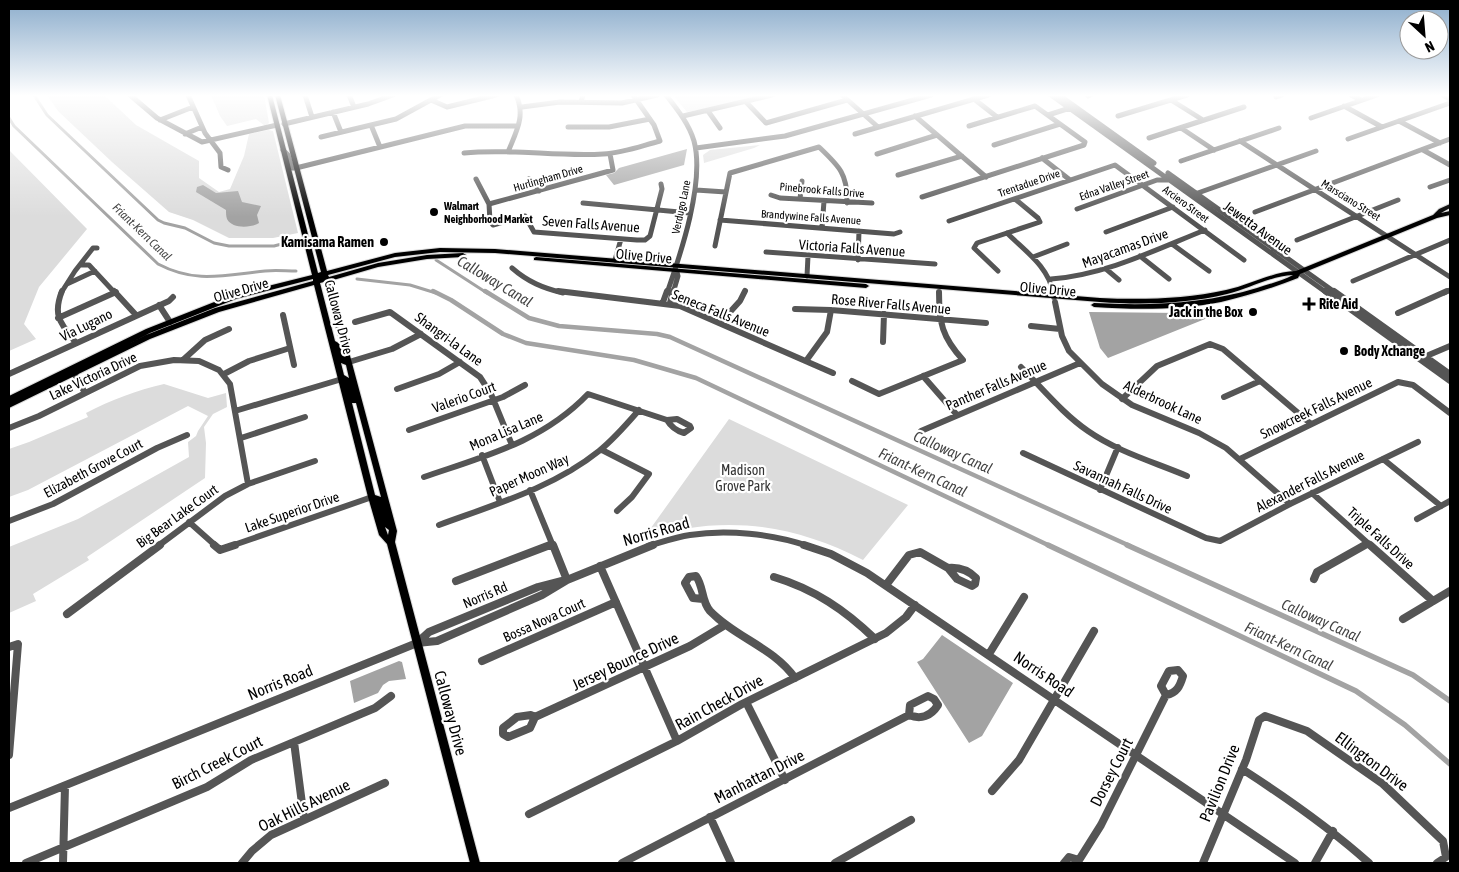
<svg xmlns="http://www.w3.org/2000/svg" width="1459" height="872" font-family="'Asap Condensed',sans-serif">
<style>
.green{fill:#dcdcdc}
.water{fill:#a3a3a3}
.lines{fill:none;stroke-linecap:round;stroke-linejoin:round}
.canal-far2{stroke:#a3a3a3;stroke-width:3}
.canal-far1{stroke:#a3a3a3;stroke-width:4.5}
.canal{stroke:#a3a3a3;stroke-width:5.5}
.major-casing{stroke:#dbdbdb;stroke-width:2}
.minor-far2{stroke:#555;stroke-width:5}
.minor-far1{stroke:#555;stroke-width:6}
.minor{stroke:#555;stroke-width:8}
.major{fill:#000;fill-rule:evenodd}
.poi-dot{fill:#000;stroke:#fff;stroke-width:2}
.labels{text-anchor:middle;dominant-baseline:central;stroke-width:4.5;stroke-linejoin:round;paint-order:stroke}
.far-street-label{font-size:11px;fill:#000;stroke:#fff}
.far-poi-label{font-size:11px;font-weight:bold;fill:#000;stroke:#fff;text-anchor:start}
.far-water-label{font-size:12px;font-style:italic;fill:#444;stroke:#fff}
.street-label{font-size:14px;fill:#000;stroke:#fff}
.poi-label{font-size:14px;font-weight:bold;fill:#000;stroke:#fff;text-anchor:end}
.park-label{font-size:14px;fill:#333;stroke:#fff}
.water-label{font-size:15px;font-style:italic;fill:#444;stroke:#fff}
.near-street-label{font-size:16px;fill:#000;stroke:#fff}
</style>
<rect width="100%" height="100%" fill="#fff"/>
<path class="green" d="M47 95H104L136 125 199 161V178L219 192 230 189 244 156 249 134 268 130 273 131 298 233 273 238H229L193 220 169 212 112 162 58 111Z
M211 95H264L269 123 265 126 256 119 227 126 220 116Z
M673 95H763L726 105 687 112Z
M760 145 754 148 704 163 703 155 710 150Z
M9 150 87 229 39 287 24 324 36 339 9 351Z
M164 384 208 398 226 393 227 407 213 414 204 427 206 443 205 478 87 557 89 560 33 594 36 601 9 613V547L78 519 189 457 188 442 196 436 198 431 208 416 188 406 28 490 9 497V449L29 442 88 417 86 413C111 400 137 390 164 384Z
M729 419 908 505 863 560C791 523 721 514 643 539Z"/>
<path class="water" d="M687 149 684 165 614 185 606 175 614 173 619 168Z
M203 185 216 193 238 191 242 202 261 206 257 215 259 223C251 228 232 229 227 219 226 216 226 213 226 210L196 192 197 187Z
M1204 309 1210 317 1108 358 1100 348 1089 312 1181 313Z
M942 635 1013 683 982 736 969 743 917 662 923 659Z
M399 661 402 662 406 679 389 681 383 685 378 693 354 703 350 681Z"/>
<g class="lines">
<path class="canal-far2" d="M34 95 47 115 158 220 164 223 185 228 214 243 229 246H274L297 240
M9 118 14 126 158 264C196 284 224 275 265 271 275 270 286 271 296 271
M436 260 487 293
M357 279 410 285 436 293"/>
<path class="canal-far1" d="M433 291 451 300 503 334 526 343 634 360 696 378 1050 546
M485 291 529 318 559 326 657 334 670 337 1130 546"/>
<path class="canal" d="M1048 545 1356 691 1405 725 1450 764
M1127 545 1413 675 1450 701"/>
<g class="major-casing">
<path id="major" d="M267 95H272L318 273 321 272 275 95H280L327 271 395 253 440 248 495 249 1100 298C1142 300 1185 299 1226 290 1250 285 1271 272 1296 271L1433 215 1439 209 1450 204V208L1441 213 1450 211V215L1437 218 1300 274 1298 278C1273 288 1247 296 1221 302 1179 310 1137 310 1094 307L1091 305 1094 303C1150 306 1204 304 1257 288 1269 284 1282 281 1293 275 1270 276 1249 289 1227 294 1185 304 1142 305 1100 302L495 253 440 252 395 257 328 275 329 277 378 263 427 255 463 253 466 255 463 257 427 259 378 267 330 281 397 531 395 542 480 863H470L387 544 379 535 368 497 314 285 219 312 150 339 9 408V396L146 329 232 295 312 275ZM313 279V281L215 308 146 335 93 361 150 333 236 299ZM324 282 340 344 335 341 320 283ZM341 363 346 365 349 378 344 375ZM352 403H356L381 497 375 495ZM385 527 389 530 388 535Z
M536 257 866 284 869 286 866 288 534 260V258Z"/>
</g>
<path class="minor-far2" d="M130 95 157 118 202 142 277 125
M188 95 205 133 220 153 221 167 228 170
M305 95 312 117
M349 95 354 107
M666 95C677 109 689 124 694 141 705 182 681 253 667 293
M842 95 878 127
M1051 95 1327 293
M1059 95 1154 163
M1351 95 1361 100
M1443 95 1450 99
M1088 96 1090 95
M1276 97 1282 95
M974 99 997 117
M431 100 447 107 496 95
M1171 100 1203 120
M581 102 583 95
M746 102 766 123 847 100
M1344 106 1382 127
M522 107 560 102 622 103 657 95
M708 111 720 128
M333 112 341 132
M1048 115 1070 108
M683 116 772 95
M915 116 986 177
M1118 116 1187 95
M1311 118 1377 95
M160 120 193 107
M1399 121 1440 143
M284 124 368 104 393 95
M371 125 380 147
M568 127H609L650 119
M1181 128 1214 150
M185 134 202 127
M855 134 988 95
M321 137 396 119 440 95
M1149 138 1244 107
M1348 139 1450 103
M1240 141 1450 277
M994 145 1060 124
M696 148 785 136 931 95
M283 150 288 155 292 168H296L465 126H518
M1423 150 1450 165
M508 152C516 132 526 116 516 95
M464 153C511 148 557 157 603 154 623 153 641 146 660 141L654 125 633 95
M877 154 937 135
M1042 158 1070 180
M1181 161 1279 128
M1168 173 1336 293
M898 175 962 156
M476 179 489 204 490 221 493 225 525 216 534 232 637 240H645L650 236 662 189 661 184
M529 179 534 182 539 191
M1430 187 1450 180
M696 190 726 192
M1195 194 1316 151
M771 195 780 198 872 203
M922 197 1084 145 1085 142 1035 106 969 126
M800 199 802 181
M583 203 690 213
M489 204 613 170 610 154
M1077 209 1157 180H1170
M1255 212 1450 139
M720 220 894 234 900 232
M949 221 1115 165 1244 260
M822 228 824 201
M1106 232 1173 207
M1007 233C1025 251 1049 267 1053 293
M1297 240 1398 200
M1172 244 1209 271
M715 246 730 173 819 147C839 166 848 174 847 203
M766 252 935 264
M1140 256 1169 279
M1033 257 1067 244
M615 260 621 239
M858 260 859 231
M81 265H89L115 293
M512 268C528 282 543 288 563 293
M1106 269 1119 280
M998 271 974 248 977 243 1040 222 1038 218 1015 199
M807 276 808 256
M1051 279C1105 275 1155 250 1205 230
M1353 281 1450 240
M67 284 95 271
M61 293 75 271 93 248H97
M673 293 678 276 677 272
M1444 293 1450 290"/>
<path class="minor-far1" d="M62 291C52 316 61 324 76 343
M114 291 136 315
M558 291 680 306 833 373
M1053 291 1054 297
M1325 291 1450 381
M1334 291 1450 374
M663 302 667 291
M1055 302 1062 336 1069 351 1102 384 1132 405 1199 433 1226 448 1290 504
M670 303 673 291
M159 305 170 322
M795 309 831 310 986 323
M1398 313 1447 291
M283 315 294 365
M58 318 116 292
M355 322 390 312 480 377 491 394 512 445
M720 323 740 301 745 291
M1031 326 1060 329
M883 342 884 314
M1424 357 1450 346
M184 359 205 340 229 329
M806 361 827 332 831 310
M349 362 392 349 421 334
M1021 367C1043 389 1063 414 1088 431 1118 452 1154 462 1187 476
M74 373 85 393
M9 374 169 301 173 297
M224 374 249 361 290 348
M923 376 957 415
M852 381 879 394 963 360C942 337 939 323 939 292
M397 389 439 374 460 362
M1224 397 1260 381
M1122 399 1157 366 1210 344 1223 349 1311 424
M235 411 342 379
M677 419 690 426 691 428 684 433C677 431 671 427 667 420Z
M9 428 39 416 140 366 174 360 199 361 219 370 230 384 248 484
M409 430 503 397 525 385
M921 431 1080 363
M241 438 305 417
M602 450 649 474 632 497 617 511
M1023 453 1206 538 1220 541 1290 504 1418 442
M482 455 500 502
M1240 459 1398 382 1413 385 1450 413
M1383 459 1441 506
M424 477C485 456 542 442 588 394L667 420
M530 490 553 546
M1100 490 1118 447
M1312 493 1371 546
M1417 519 1450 501
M9 521 53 504 157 448 187 435
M189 522 216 546
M439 525C493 505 553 488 599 451 614 439 626 425 639 410
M158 546 225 496 248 484 315 461
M231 546 372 497
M547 546 552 544
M648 546C662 542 676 537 690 535 727 529 772 534 808 546
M1363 546 1368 543"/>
<path class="minor" d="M214 545 220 550 235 545
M553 545 567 580
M804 545 831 554 867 573 1295 863
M1370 545 1433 601
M600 566 677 741
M948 568C959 567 968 570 976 578L975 584 972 586 957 579Z
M774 577C814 589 845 610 875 639
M1314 579 1317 572 1365 545
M456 581 550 545
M886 585 909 555 920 552 948 568
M703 599 693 598 685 583 689 577 696 576C704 587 701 601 710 611 736 638 773 647 795 678
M67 614 160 545
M1403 619 1450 591
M417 643 429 632 538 587 561 581
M9 647 18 644 9 755
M989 654 1024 597
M482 661 616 602
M1178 670 1183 676C1180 686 1177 693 1166 695L1161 686 1169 671Z
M928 696 934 699 938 705C931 716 921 720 909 715L910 705Z
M746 702 785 780
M531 715 535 717 530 728 508 737 503 734V728L517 717Z
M535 717 690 646 725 625
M294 742 304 819
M1242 769C1287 798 1329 827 1369 863
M992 791 1019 760 1094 631
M9 808 417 643 437 641 542 595 567 580 653 545
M529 814 677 741 742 704 886 633 906 617 915 605
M710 817 731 863
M1079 860 1101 825 1166 695
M26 863 207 787 251 760 375 708 391 696
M63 863 65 786
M242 863 252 851 271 835 385 783
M622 863 909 715
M835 863 911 820
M1064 863 1069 857 1079 860
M1203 863 1246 760 1259 720 1265 716 1307 731 1383 784 1443 841 1446 857 1437 863
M1315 863 1333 831"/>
<use href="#major" class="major"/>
</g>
<linearGradient id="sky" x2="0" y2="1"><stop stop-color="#8cadcc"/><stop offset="0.44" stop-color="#fff"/><stop offset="1" stop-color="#fff" stop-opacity="0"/></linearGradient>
<rect width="1459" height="217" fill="url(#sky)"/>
<g class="poi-dot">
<circle cx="434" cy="212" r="5"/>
<circle cx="384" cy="242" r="5"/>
<path d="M1306.5 296.5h5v5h5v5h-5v5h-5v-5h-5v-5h5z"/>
<circle cx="1253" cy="312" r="5"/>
<circle cx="1344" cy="351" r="5"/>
</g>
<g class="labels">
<g class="far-street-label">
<text transform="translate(548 178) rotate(-16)">Hurlingham Drive</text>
<text transform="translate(1029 183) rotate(-19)">Trentadue Drive</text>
<text transform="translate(1114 185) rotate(-19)">Edna Valley Street</text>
<text transform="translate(822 190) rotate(5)">Pinebrook Falls Drive</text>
<text transform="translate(1351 200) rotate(32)">Marsciano Street</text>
<text transform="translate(1186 204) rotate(36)">Arciero Street</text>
<text transform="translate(681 207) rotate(-78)">Verdugo Lane</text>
<text transform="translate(811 217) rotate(4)">Brandywine Falls Avenue</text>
</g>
<g class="far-poi-label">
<text x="444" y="206">Walmart<tspan x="444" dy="13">Neighborhood Market</tspan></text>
</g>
<g class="far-water-label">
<text transform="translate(142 232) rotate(44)">Friant-Kern Canal</text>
</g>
<g class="street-label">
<text transform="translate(591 224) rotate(4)">Seven Falls Avenue</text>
<text transform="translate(1258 228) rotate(36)">Jewetta Avenue</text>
<text transform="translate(852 248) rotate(4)">Victoria Falls Avenue</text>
<text transform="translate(1125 248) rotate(-20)">Mayacamas Drive</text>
<text transform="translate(644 256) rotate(5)">Olive Drive</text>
<text transform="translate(1048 289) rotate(5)">Olive Drive</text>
<text transform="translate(241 290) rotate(-16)">Olive Drive</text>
<text transform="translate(891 304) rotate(5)">Rose River Falls Avenue</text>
<text transform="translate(721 313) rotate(22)">Seneca Falls Avenue</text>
<text transform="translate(339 317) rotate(75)">Calloway Drive</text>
<text transform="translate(86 325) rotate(-26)">Via Lugano</text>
<text transform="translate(449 339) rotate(36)">Shangri-la Lane</text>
<text transform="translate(93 376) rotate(-25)">Lake Victoria Drive</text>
<text transform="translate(996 385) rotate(-23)">Panther Falls Avenue</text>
<text transform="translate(464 397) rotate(-20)">Valerio Court</text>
<text transform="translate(1163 402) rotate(25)">Alderbrook Lane</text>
<text transform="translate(1316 408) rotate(-26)">Snowcreek Falls Avenue</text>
<text transform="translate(506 431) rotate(-23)">Mona Lisa Lane</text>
<text transform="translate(93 468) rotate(-28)">Elizabeth Grove Court</text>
<text transform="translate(529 475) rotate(-24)">Paper Moon Way</text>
<text transform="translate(1310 481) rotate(-27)">Alexander Falls Avenue</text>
<text transform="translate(1123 487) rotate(25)">Savannah Falls Drive</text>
<text transform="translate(292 512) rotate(-19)">Lake Superior Drive</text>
<text transform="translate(177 516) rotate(-36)">Big Bear Lake Court</text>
<text transform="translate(1381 538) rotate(42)">Triple Falls Drive</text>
<text transform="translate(485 595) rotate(-23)">Norris Rd</text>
<text transform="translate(544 620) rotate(-24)">Bossa Nova Court</text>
</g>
<g class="poi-label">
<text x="374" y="242">Kamisama Ramen</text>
<text x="1319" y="304" text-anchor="start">Rite Aid</text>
<text x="1243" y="312">Jack in the Box</text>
<text x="1354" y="351" text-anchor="start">Body Xchange</text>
</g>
<g class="park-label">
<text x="743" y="470">Madison<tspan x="743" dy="16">Grove Park</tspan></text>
</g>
<g class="water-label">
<text transform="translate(495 281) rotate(31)">Calloway Canal</text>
<text transform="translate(953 452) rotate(24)">Calloway Canal</text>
<text transform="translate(923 472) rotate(25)">Friant-Kern Canal</text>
<text transform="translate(1321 620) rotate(24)">Calloway Canal</text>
<text transform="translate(1289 646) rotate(25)">Friant-Kern Canal</text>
</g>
<g class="near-street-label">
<text transform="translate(656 531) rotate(-16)">Norris Road</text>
<text transform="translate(625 661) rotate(-25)">Jersey Bounce Drive</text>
<text transform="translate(1044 674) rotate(34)">Norris Road</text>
<text transform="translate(280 682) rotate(-22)">Norris Road</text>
<text transform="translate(719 702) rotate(-29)">Rain Check Drive</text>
<text transform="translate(451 713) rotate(75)">Calloway Drive</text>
<text transform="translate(1372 761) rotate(37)">Ellington Drive</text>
<text transform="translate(217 762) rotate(-27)">Birch Creek Court</text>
<text transform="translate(1111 772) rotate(-63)">Dorsey Court</text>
<text transform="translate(759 776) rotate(-27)">Manhattan Drive</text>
<text transform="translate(1219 783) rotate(-68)">Pavilion Drive</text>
<text transform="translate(304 805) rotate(-26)">Oak Hills Avenue</text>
</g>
</g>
<rect width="1459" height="872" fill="none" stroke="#000000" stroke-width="20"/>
<g transform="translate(1424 35) rotate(154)"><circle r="24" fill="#ffffff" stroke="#999999"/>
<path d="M0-4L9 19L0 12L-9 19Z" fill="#000000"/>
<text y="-8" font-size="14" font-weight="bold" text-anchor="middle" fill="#000000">N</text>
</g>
</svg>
